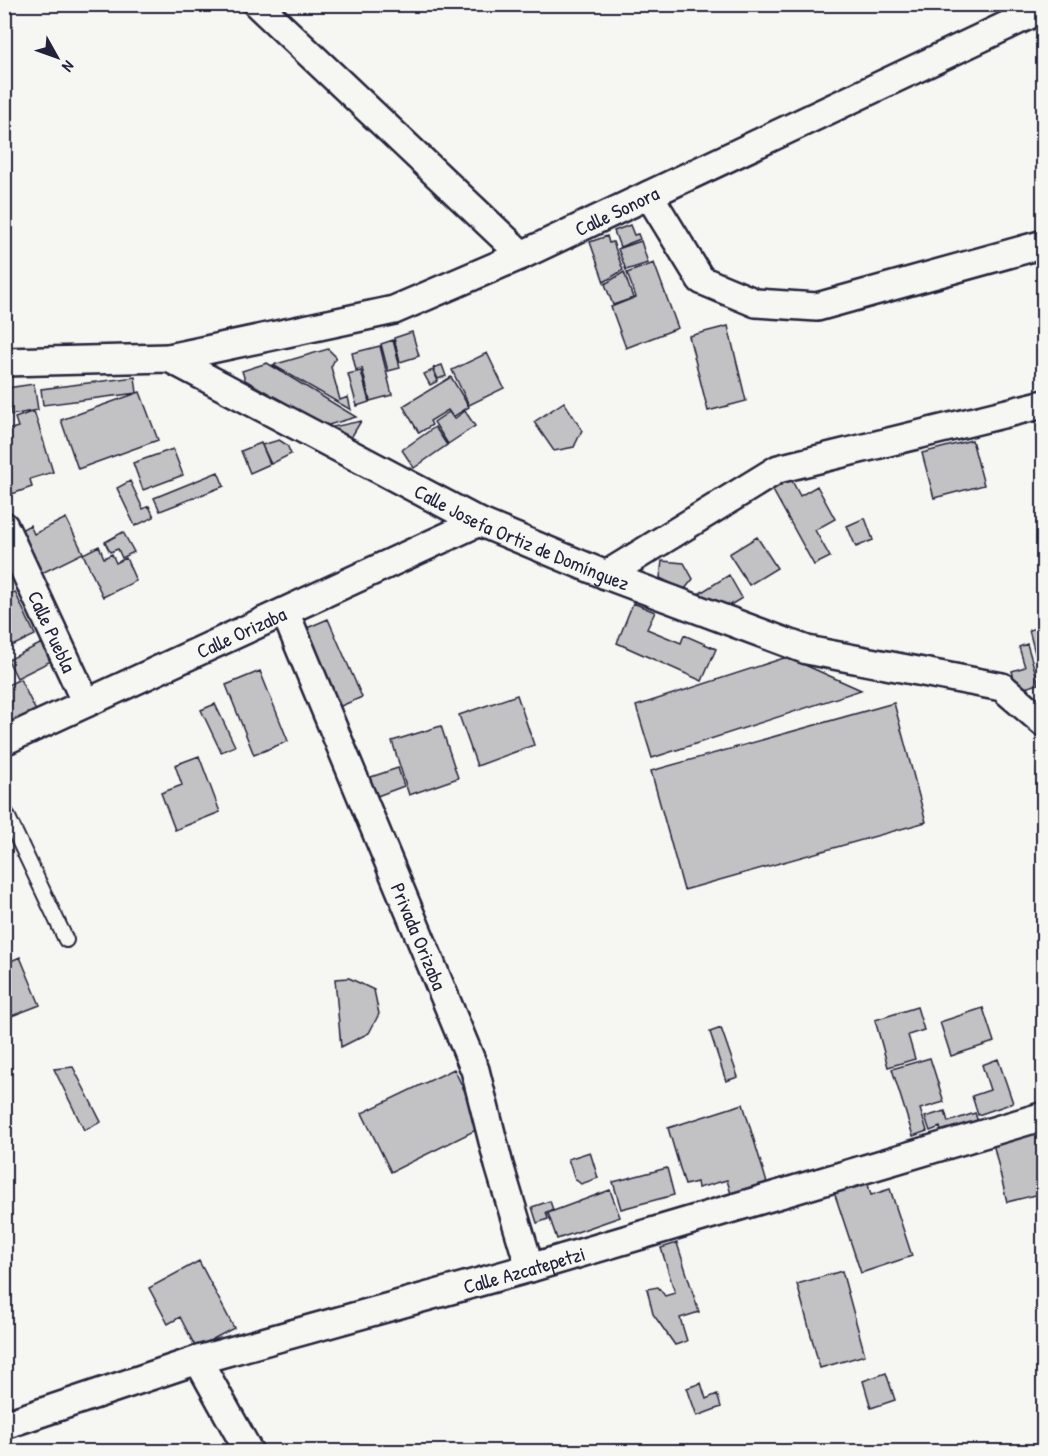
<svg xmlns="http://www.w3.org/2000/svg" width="1048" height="1456" font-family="'Patrick Hand',sans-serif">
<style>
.building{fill:#c2c2c4;stroke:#22223b;stroke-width:1.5}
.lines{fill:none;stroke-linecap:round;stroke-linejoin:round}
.service-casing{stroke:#22223b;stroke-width:18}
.minor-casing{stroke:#22223b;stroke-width:32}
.service{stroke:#f6f6f2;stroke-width:14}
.minor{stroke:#f6f6f2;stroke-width:27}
.labels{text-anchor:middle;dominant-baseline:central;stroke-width:6;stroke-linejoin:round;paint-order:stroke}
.street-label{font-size:20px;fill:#22223b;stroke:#f6f6f2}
</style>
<rect width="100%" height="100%" fill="#f6f6f2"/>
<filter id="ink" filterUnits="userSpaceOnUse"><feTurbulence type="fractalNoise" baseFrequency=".0167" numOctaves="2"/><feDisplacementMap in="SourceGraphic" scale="12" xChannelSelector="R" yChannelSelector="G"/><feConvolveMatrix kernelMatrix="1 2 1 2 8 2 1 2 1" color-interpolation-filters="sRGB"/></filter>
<g filter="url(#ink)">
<path class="building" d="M630 225 634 235 638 234 640 239 620 247 614 231Z
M607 236 609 243 613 242 623 270 604 282 590 242Z
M641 241 648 263 626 270 618 249Z
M654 263 678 328 626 348 611 307 636 297 627 273Z
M624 272 633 298 613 305 605 284Z
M728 326 746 401 708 411 689 336Z
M412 332 419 356 400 362 394 338Z
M393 340 400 368 388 371 381 344Z
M380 346 392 395 370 401 362 368 356 370 352 353Z
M328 349 336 357 331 367 340 400 348 397 351 410 273 365Z
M487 353 504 388 469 405 452 370Z
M267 363 356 417 325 426 245 380 242 371Z
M442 365 446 376 438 379 433 368Z
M433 370 438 381 430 385 424 374Z
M361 371 369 402 357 406 348 374Z
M135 377 137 393 43 405 41 389Z
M451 377 469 407 453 417 448 410 430 421 432 425 419 433 403 406Z
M34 384 38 410 11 415 7 388Z
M140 392 158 440 78 469 61 420Z
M564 402 582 430 574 447 554 451 534 422Z
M34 411 53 472 30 479 32 487 12 494 7 476 11 475 4 456V429L7 428 8 430 18 427 15 418Z
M465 411 475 426 448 444 434 422 449 412 454 419Z
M361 421 349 441 328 428Z
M435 427 447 445 414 468 402 450Z
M279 440 287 445 291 454 271 464 262 445Z
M972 440 984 485 934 498 922 453Z
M261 443 270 464 250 473 241 451Z
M173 449 183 475 143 490 133 463Z
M218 472 224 486 160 511 154 498Z
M789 475 800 496 817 486 835 519 815 530 830 557 814 565 770 485Z
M4 480 9 494 4 496Z
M130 481 143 509 149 506 154 517 135 526 117 488Z
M66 518 83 553 36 576 15 533 30 525 34 534Z
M865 518 873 540 856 547 847 526Z
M123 532 134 552 122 558 118 549 110 552 105 542Z
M757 537 777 568 749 585 729 554Z
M99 546 104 558 112 554 116 563 126 558 136 581 103 597 83 554Z
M662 561 684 563 693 579 684 590 660 578Z
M729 575 742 598 714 615 700 593Z
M15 592 35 635 12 646 4 630V596Z
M633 603 655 612 647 629 681 643 684 635 716 649 702 681 617 643Z
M328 619 362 697 334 709 300 631Z
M1044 626V680H1042L1029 630Z
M42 643 51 661 17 678 8 660Z
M1027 644 1039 684 1017 690 1012 671 1025 667 1019 647Z
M787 657 861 690 652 758 636 706Z
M260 671 288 741 254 755 226 685Z
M20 679 39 717 4 735V687Z
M517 695 534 745 477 766 459 715Z
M894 703 926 822 684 890 651 771Z
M215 704 235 746 221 752 201 710Z
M441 726 458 778 409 795 392 741Z
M199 756 220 812 175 830 161 793 182 785 175 765Z
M398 768 404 786 372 798 365 779Z
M20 957 40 1005 4 1019V964Z
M349 978 374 990 379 1014 369 1033 341 1047 335 979Z
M917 1007 924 1030 908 1035 915 1059 888 1067 875 1020Z
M983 1008 994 1042 951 1056 940 1022Z
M721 1028 738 1077 726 1081 710 1032Z
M930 1058 944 1102 920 1109 927 1131 913 1136 892 1069Z
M998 1059 1013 1103 978 1115 972 1096 990 1090 982 1065Z
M73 1067 101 1122 84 1130 54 1069Z
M454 1069 482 1127 391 1172 362 1113Z
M743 1104 767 1183 731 1194 727 1180 698 1188 697 1182 685 1185 668 1128Z
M945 1111 948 1122 975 1113 978 1122 942 1134 940 1127 930 1131 925 1117Z
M1039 1133 1044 1151V1193L1007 1202 993 1143Z
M590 1152 598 1178 581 1184 575 1179 568 1159Z
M667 1168 674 1195 621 1209 613 1182Z
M867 1181 871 1195 890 1189 912 1256 861 1273 834 1192Z
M610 1190 620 1217 557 1239 548 1213Z
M550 1201 553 1210 546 1212 548 1219 537 1223 532 1207Z
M677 1243 699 1312 680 1318 687 1341 675 1345 653 1314 647 1289 658 1287 665 1296 675 1293 661 1248Z
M199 1261 234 1328 196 1348 180 1317 168 1324 149 1288Z
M842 1271 865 1355 820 1368 797 1284Z
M886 1373 895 1400 871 1408 863 1381Z
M701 1383 706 1399 717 1394 721 1407 697 1416 687 1388Z"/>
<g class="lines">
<g class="service-casing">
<path id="service" d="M4 809 66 940"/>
</g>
<g class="minor-casing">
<g id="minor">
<path d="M257 4 522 255"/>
<path d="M649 195 701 280 756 303 817 307 1044 244"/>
<path id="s1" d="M169 358 394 310 522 255 1044 8"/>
<path id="s2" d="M4 362 169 358 479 522 606 575 807 650 1002 687 1044 723"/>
<path id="s3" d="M4 526 86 703"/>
<path d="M606 575 778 469 1044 404"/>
<path id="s4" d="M285 612 475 1070 499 1165 530 1268"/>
<path id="s5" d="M4 741 479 522"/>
<path d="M198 1360 249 1452"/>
<path id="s6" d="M4 1425 198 1360 530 1268 1044 1116"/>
</g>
</g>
<use href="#service" class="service"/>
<use href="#minor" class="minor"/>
</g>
</g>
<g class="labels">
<g class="street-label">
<text stroke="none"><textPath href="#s1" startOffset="474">Calle Sonora</textPath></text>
<text stroke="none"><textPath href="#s2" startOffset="561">Calle Josefa Ortiz de Domínguez</textPath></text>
<text stroke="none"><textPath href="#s3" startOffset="116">Calle Puebla</textPath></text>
<text stroke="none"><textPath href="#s5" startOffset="261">Calle Orizaba</textPath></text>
<text stroke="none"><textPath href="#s4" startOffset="351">Privada Orizaba</textPath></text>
<text stroke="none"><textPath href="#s6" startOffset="543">Calle Azcatepetzi</textPath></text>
</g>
</g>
<rect width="1048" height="1456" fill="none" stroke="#f6f6f2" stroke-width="24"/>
<rect x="12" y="12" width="1024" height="1432" fill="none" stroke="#22223b" stroke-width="2" filter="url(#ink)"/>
<g transform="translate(57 57) rotate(130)" stroke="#f6f6f2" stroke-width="4.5" paint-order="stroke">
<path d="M0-4.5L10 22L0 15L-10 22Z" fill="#22223b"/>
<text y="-9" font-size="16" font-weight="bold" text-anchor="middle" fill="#22223b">N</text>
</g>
</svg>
